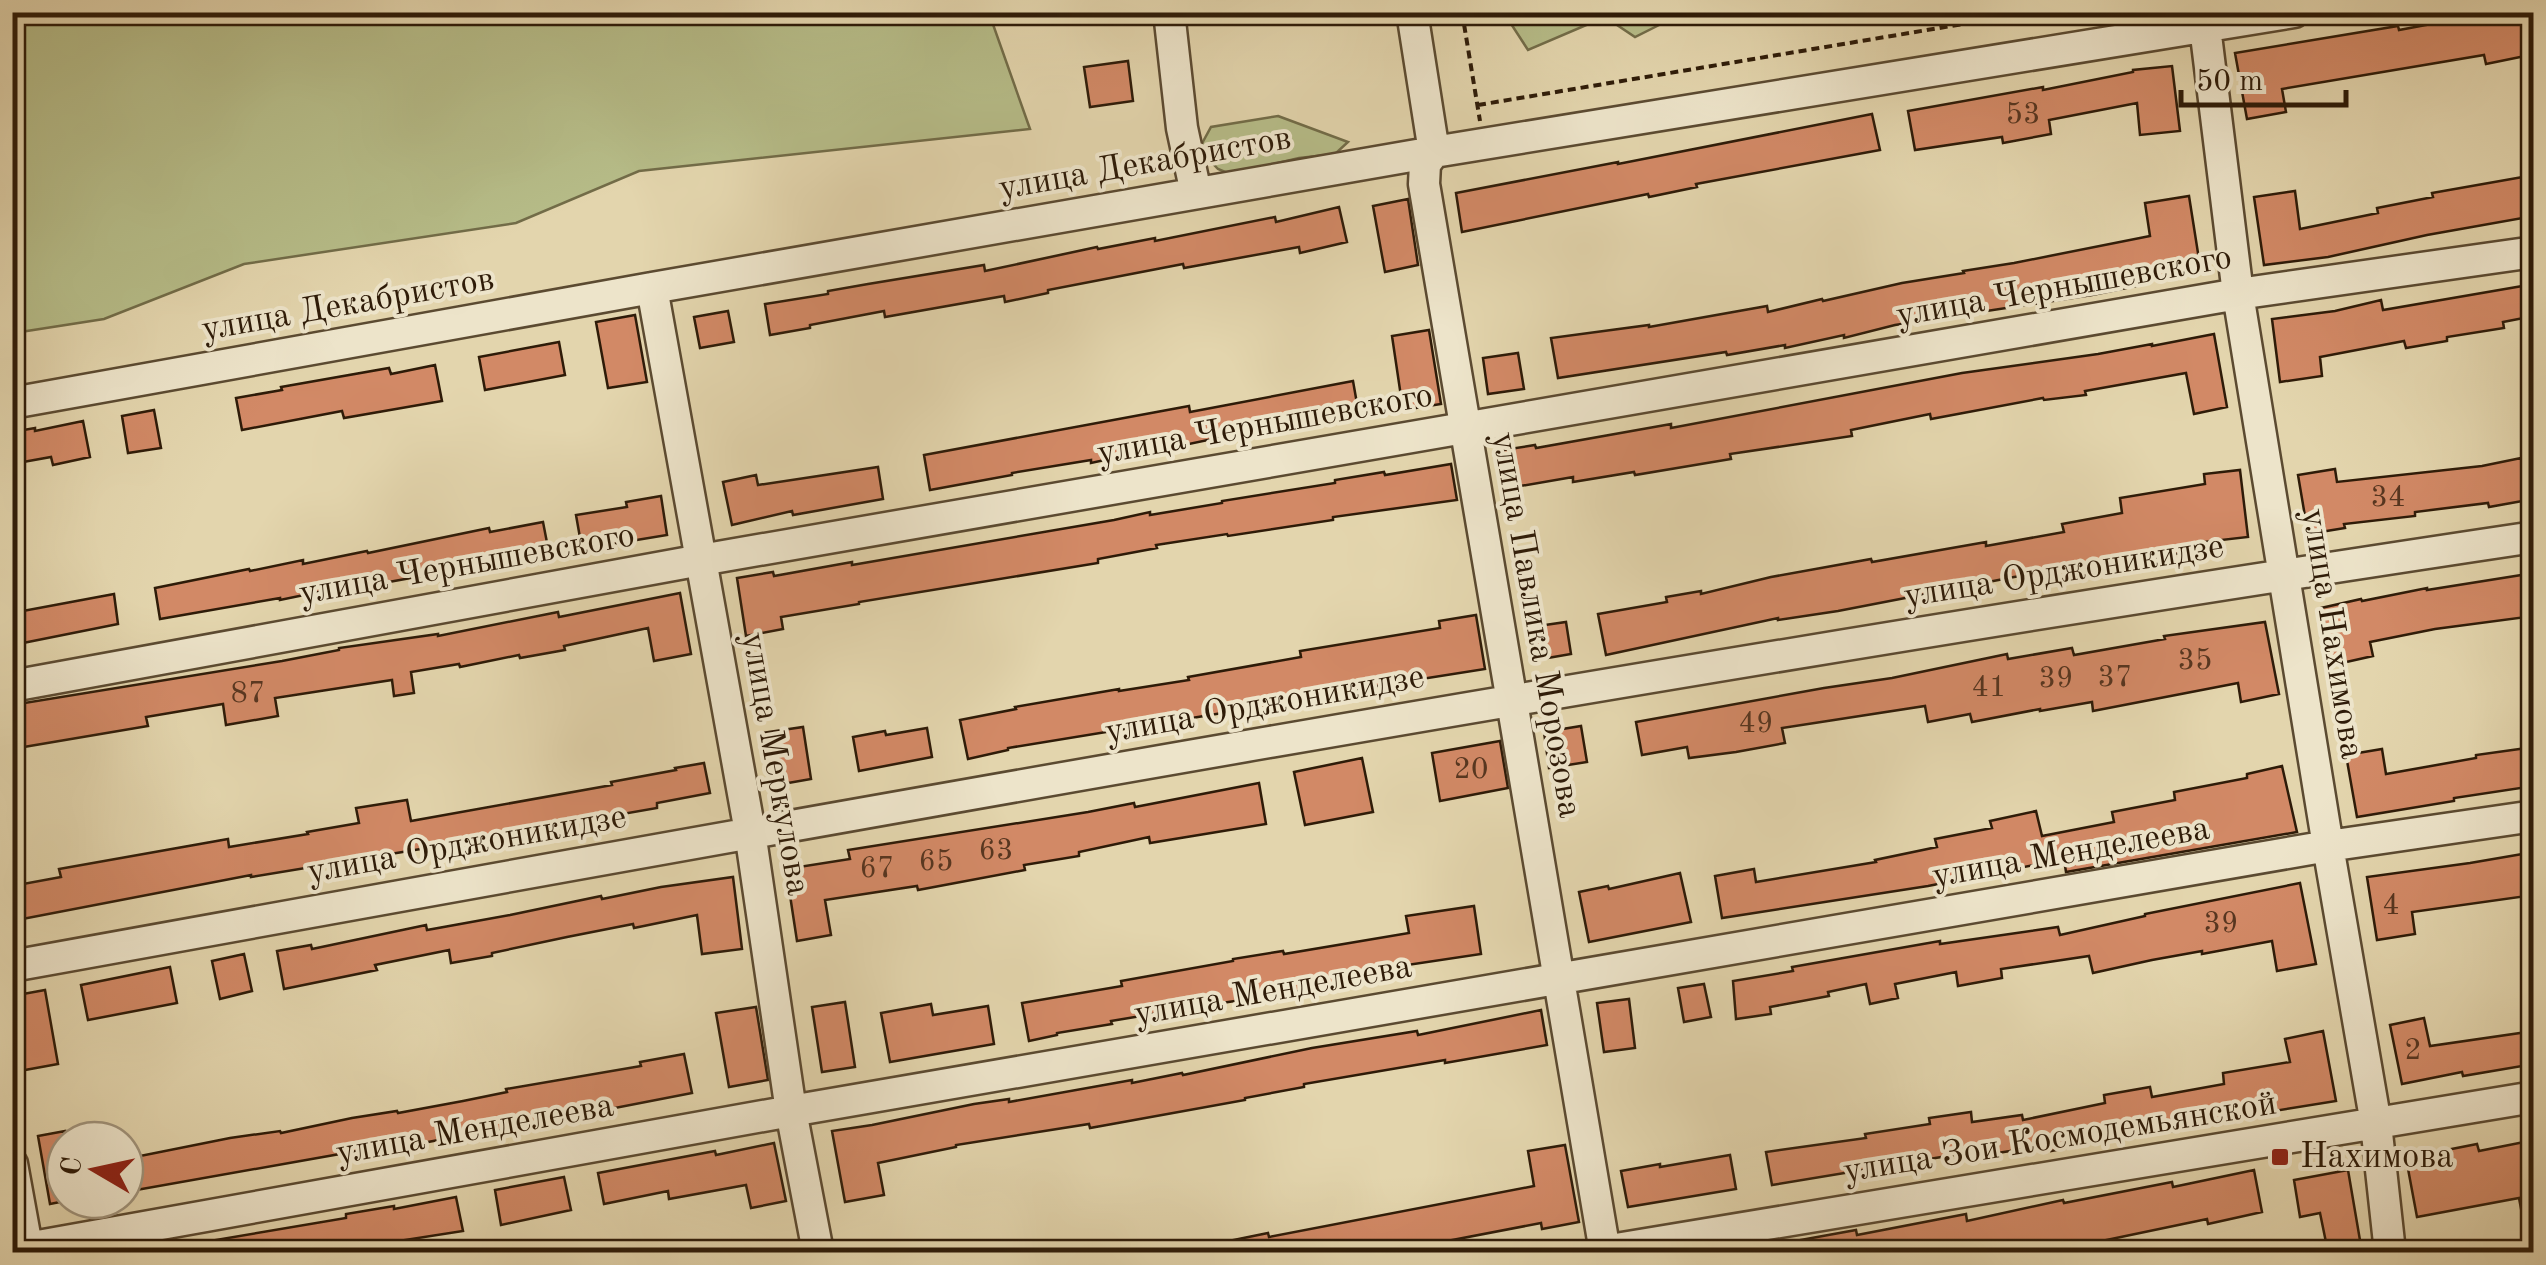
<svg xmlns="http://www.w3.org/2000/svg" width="2546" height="1265" font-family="'Old Standard TT',serif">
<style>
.green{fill:#b6bc88;stroke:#726c48;stroke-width:2.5}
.building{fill:#d28966;stroke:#2e1b08;stroke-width:2.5}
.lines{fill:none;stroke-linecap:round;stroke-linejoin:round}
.minor-casing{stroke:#5b4a31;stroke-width:35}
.path{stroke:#2e1b08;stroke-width:4;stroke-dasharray:8 5;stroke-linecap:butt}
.minor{stroke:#ede4ca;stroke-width:30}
.poi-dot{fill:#8f2418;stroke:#ede4ca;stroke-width:4}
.labels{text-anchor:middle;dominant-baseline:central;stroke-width:8;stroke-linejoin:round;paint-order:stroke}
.number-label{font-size:30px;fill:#573620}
.street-label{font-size:35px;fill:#2e1b08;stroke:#ede4ca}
.poi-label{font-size:35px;fill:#2e1b08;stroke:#ede4ca;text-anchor:start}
</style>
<rect width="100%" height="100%" fill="#e3d5ad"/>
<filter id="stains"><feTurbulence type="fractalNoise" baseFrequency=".002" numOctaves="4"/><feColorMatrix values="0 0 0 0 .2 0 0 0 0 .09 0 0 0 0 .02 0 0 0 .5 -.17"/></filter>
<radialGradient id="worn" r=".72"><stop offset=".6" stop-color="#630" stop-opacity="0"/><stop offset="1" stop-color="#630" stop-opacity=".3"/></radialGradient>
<path class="green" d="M12 13H989L1030 129 639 171 516 223 244 264 104 319 14 333Z
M1504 13H1683L1635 37 1605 17 1528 50Z
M1278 116 1348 142 1335 154 1299 158 1269 165 1249 182 1218 169 1199 149 1211 127Z"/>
<path class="building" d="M2515 12H2522L2530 55 2486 64 2484 55 2282 89 2286 112 2247 119 2235 53 2398 26 2399 30 2458 19 2459 24Z
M1128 61 1133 101 1090 107 1084 67Z
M2172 66 2180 131 2140 135 2137 103 2049 120 2051 134 2003 143 2002 137 1915 150 1908 111 2043 87V90L2133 72V70Z
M1872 114 1880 150 1696 184 1697 187 1649 197 1648 194 1462 232 1456 193 1618 162V164Z
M2534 175V216L2427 235 2328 257 2264 265 2254 197 2295 191 2300 229 2378 213 2377 208 2433 197 2432 193Z
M2189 196 2201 272 2135 282 2136 286 2092 295 1895 325 1844 338V335L1785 348V345L1727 355 1726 352 1558 378 1551 338 1649 325V327L1767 306 1768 312 1822 299 1823 301 1902 283 1964 273 1963 271 2014 263 2150 236 2145 203Z
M1408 199 1418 265 1385 272 1373 206Z
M1339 207 1347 242 1300 253 1299 247 1184 268 1183 264 1048 290V293L1005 302 1004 296 885 317 884 311 810 325V328L770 335 765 304 828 294V291L868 284 984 265 985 271 1097 247 1098 249 1155 238V241L1275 217 1276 222Z
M2534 284V316L2503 322 2504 328 2447 337V341L2406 348 2404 341 2320 357 2322 376 2280 382 2272 319 2335 311 2381 300 2383 310Z
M728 311 734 342 700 348 694 317Z
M635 315 647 382 608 388 596 322Z
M1429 330 1441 404 1403 410 1392 336Z
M2214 334 2227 407 2194 414 2186 373 2085 391 2086 395 2044 400 2043 398 1931 419 1930 414 1851 430 1852 436 1730 454 1731 459 1635 475 1634 472 1573 482V477L1509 488 1503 450 1535 445 1536 448 1671 424V428L1962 373 2098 354 2152 344V346Z
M559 342 565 375 485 390 479 357Z
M1518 353 1524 389 1488 394 1483 358Z
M435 365 442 401 344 418 342 411 242 430 236 398 282 390 281 387 389 368 391 374Z
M1353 381 1359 415 1275 430 1274 426 1151 452V450L1091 463V460L1012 473V475L930 490 924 455 1189 406 1190 412Z
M154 410 161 448 128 453 122 416Z
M83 421 90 457 53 465 51 457 12 464V432L35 428V431Z
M2521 458 2528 500 2489 507 2488 503 2415 512V516L2344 524 2345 528 2308 534 2298 475 2335 469 2337 482 2482 466Z
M1451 464 1457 500 1333 517V520L1228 536 1227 534 1156 545 1157 548 1098 559V563L859 602V604L781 617 783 629 746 636 737 578 773 572 774 576 852 562V565L1114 520 1150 512V515L1222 503V501L1335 483V480L1384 472 1385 475Z
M878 467 883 499 793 515 792 511 732 525 723 482 756 475 758 485Z
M2240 470 2248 537 2186 544 2188 552 2071 571 2070 569 2014 577 1838 611 1778 620V618L1606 655 1598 614 1667 602 1666 597 1701 591V594L1771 577 1871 559 1872 562 1986 542V546L2064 532 2062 524 2122 513 2120 498 2205 484 2204 474Z
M661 496 667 535 582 549 576 515 627 507 626 502Z
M543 522 549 553 339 591 338 588 280 600V598L160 619 155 588 249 569 250 571 303 560V564L367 551 368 553 489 528 490 532Z
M2534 573V616L2435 629 2370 642 2373 656 2333 665 2321 608 2361 599 2362 601 2427 588V590Z
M680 593 691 654 654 661 648 628 564 646 565 650 520 658 519 655 460 667 459 664 411 672 414 693 394 696 392 680 275 698 278 716 226 725 223 704 146 717 148 726 12 749V705L282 661 339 650V648L438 634V636L558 612 559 617Z
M114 594 118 624 18 644 12 613Z
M1476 615 1485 669 1358 689 1253 710V708L1008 748V750L968 759 960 720 1016 709 1015 707 1119 689V691L1189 680 1188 677 1301 657 1300 651 1440 628 1439 621Z
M1566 622 1571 654 1536 660 1531 627Z
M2265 622 2279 694 2241 702 2238 683 2093 711 2092 702 2040 711V709L1972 722 1970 714 1928 722 1925 706 1782 728 1785 743 1736 752 1689 758 1687 747 1642 755 1636 722 1824 688 1892 678 2007 654 2008 659 2072 648 2074 655 2165 639 2164 636Z
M1581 726 1587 762 1549 768 1544 732Z
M803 727 811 779 771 786 762 733Z
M927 728 932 757 859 771 853 737 885 731 886 735Z
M1500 741 1508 788 1440 801 1432 753Z
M2534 747V786L2454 798V801L2357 817 2346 755 2382 749 2386 774 2476 758V755Z
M1362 758 1373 812 1305 825 1294 772Z
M704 763 710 793 657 803V808L439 846 251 877V875L12 921V886L61 877 59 869 228 839 229 847 308 834 307 832 359 823 356 808 407 800 411 821 612 785 611 782 676 770 675 768Z
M2282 766 2297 832 2066 872 2064 859 1928 886 1722 918 1715 876 1754 869 1756 882 1876 862 1875 860 1937 847 1935 839 1992 828 1990 821 2036 811 2042 836 2114 822 2112 812 2175 800 2174 792 2247 778V774Z
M1259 783 1266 824 1150 843 1149 837 1079 852V856L1024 865 1025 870 918 890 917 886 825 900 831 935 797 941 786 869 850 859 848 850 1088 812 1134 803 1135 807Z
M2534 852V895L2412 912 2415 934 2377 940 2367 877 2470 863Z
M1680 873 1691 922 1589 942 1579 892 1608 886 1609 889Z
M733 877 742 949 702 954 697 915 634 928 633 924 567 937 492 953V956L451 963 449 950 375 965 377 970 284 989 277 951 311 945 312 949 426 925 427 930 510 915 601 896 602 899 661 887Z
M2300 883 2316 964 2277 971 2272 941 2202 954V951L2152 960 2093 973 2089 956 2001 969 2002 978 1958 986 1956 972 1895 984 1898 998 1870 1004 1866 984 1828 992 1829 996 1770 1007 1771 1014 1736 1019 1733 981 1793 971 1792 967 1940 941V944L2058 927 2060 935 2145 916V914Z
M1474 906 1481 954 1387 968 1389 977 1222 1003 1177 1013V1010L1111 1021 1112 1024 1057 1033V1035L1029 1041 1022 1003 1122 986 1121 981 1233 961V959L1283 951 1284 954 1409 933 1406 916Z
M244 954 252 991 220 999 212 961Z
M170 967 177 1003 88 1020 81 985Z
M1704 984 1711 1017 1684 1022 1678 988Z
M45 990 58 1064 25 1070 12 996Z
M1629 999 1635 1048 1604 1052 1597 1003Z
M845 1002 855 1067 822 1072 812 1007Z
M931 1004 933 1015 988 1006 994 1044 890 1062 881 1013Z
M756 1007 768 1080 729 1087 716 1013Z
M1541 1010 1547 1045 1445 1063V1060L1304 1084V1087L1245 1098V1100L1090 1128 1089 1124 956 1145V1147L878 1163 884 1195 845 1202 832 1131 872 1125 974 1104 1009 1099V1102L1132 1080V1083L1182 1073 1183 1075 1312 1048 1417 1031 1418 1035Z
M2424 1018 2430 1046 2534 1031V1064L2463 1076 2462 1072 2402 1084 2390 1025Z
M2323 1031 2336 1101 2212 1121V1124L2172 1131 2171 1128 2051 1151 2049 1145 1991 1154 1990 1149 1772 1185 1766 1152 1866 1138 1865 1134 1930 1124 1929 1118 1971 1112 1972 1122 2022 1115 2023 1120 2105 1103 2104 1095 2150 1087 2152 1097 2224 1084 2223 1073 2290 1062 2285 1039Z
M684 1054 692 1093 471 1136 470 1134 402 1147 358 1154 357 1151 125 1192V1159L230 1138 280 1131 281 1133 352 1118 397 1111 398 1113 463 1101 507 1092 506 1089 641 1066 640 1062Z
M65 1131V1201L50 1204 38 1136Z
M2534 1140V1229L2525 1230 2519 1198 2417 1217 2406 1158 2477 1144 2479 1151Z
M774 1143 786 1201 751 1208 746 1185 669 1199 668 1191 604 1204 598 1173 715 1151 716 1155Z
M1565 1145 1579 1222 1542 1229 1541 1223 1390 1252H1215L1214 1244 1268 1233 1269 1237 1534 1186 1528 1151Z
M1730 1155 1736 1189 1628 1207 1621 1171 1660 1164V1167Z
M2254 1170 2262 1212 2208 1224 2207 1219 2073 1247 2074 1252H2031L2029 1246 1999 1252H1785L1784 1243 1856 1230 1857 1235 1966 1214 1967 1221 2063 1200 2064 1203 2172 1182 2173 1187Z
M2348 1170 2362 1252H2328L2320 1213 2300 1217 2294 1180Z
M564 1177 571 1210 501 1225 495 1190Z
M456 1197 463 1231 347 1249V1252H199L198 1243 346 1218V1214L394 1206V1209Z"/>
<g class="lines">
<g class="minor-casing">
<path id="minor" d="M1169 12 1182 128 1196 193
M1412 12 1434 152 1425 164 1424 184C1482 540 1548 896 1605 1252
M2199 12 2205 27 2238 294 2328 846 2376 1124 2390 1252
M652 288 750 832 791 1111 818 1252
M12 403 652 288 1434 152 2294 12
M12 686 701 560 2238 294 2534 252
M12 966C851 814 1690 663 2534 537
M12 1164 28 1252
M27 1248 791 1111 2328 846 2534 816
M1598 1252 2534 1097"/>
</g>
<path class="path" d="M1462 12 1480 121
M1478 105 2035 12"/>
<use href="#minor" class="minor"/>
</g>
<rect class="poi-dot" x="2270" y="1147" width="20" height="20" rx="5"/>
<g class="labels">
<g class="number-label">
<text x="2023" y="115">53</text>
<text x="2388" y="498">34</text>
<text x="2195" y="661">35</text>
<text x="2115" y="678">37</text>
<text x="2056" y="679">39</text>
<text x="1989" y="688">41</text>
<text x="248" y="694">87</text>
<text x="1756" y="724">49</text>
<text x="1471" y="770">20</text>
<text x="996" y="851">63</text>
<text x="936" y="862">65</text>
<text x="877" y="869">67</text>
<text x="2391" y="906">4</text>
<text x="2221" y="924">39</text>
<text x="2413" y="1051">2</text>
</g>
<g class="street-label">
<text transform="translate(1145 164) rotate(-10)">улица Декабристов</text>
<text transform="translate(2064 287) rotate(-10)">улица Чернышевского</text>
<text transform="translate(348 305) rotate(-10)">улица Декабристов</text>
<text transform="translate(1265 425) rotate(-10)">улица Чернышевского</text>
<text transform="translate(467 565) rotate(-10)">улица Чернышевского</text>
<text transform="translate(2064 572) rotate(-9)">улица Орджоникидзе</text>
<text transform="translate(1536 625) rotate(80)">улица Павлика Морозова</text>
<text transform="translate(2332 634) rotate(81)">улица Нахимова</text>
<text transform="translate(1265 705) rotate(-10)">улица Орджоникидзе</text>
<text transform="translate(775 764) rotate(80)">улица Меркулова</text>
<text transform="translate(467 845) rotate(-10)">улица Орджоникидзе</text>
<text transform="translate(2071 853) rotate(-10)">улица Менделеева</text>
<text transform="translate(1273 991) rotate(-10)">улица Менделеева</text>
<text transform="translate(475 1130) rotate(-10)">улица Менделеева</text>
<text transform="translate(2060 1138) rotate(-9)">улица Зои Космодемьянской</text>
</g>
<g class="poi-label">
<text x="2300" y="1157">Нахимова</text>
</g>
</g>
<rect width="2546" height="1265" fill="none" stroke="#e3d5ad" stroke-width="50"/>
<rect x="15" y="15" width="2516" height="1235" fill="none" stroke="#2e1b08" stroke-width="5"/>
<rect x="25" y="25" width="2496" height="1215" fill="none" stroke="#2e1b08" stroke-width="2.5"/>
<g transform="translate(95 1170) rotate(279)"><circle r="48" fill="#ede4ca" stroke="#a1947c" stroke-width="2.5"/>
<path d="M0-8L18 38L0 25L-18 38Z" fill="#8f2418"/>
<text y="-15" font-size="28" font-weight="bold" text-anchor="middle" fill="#2e1b08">С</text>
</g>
<path d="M2181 90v15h165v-15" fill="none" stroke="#2e1b08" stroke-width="5"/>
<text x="2196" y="90" font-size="30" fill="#2e1b08" stroke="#ede4ca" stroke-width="8" paint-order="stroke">50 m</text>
<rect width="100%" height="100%" filter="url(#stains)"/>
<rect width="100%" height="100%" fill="url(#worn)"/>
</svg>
